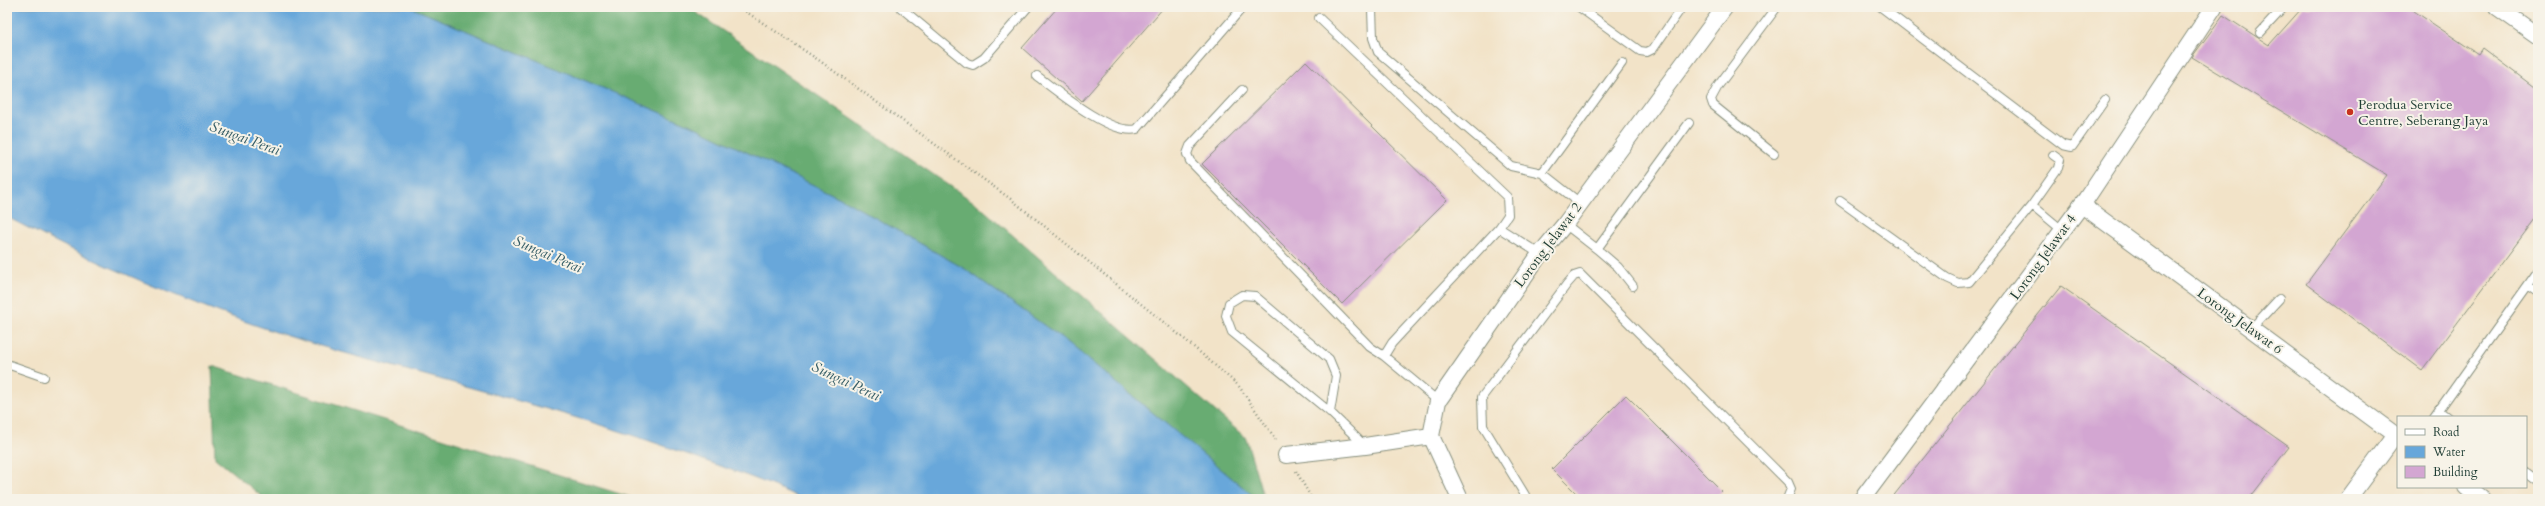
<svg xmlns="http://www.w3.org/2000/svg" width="2545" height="506" font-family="Cardo,serif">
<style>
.forest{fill:#68ac72;stroke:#447453}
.water{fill:#67a7da;stroke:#437287}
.building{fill:#d3a6d2}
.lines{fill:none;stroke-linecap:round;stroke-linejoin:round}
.service-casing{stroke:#88907e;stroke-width:10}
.minor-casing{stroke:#88907e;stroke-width:18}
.path{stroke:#88907e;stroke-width:2.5;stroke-dasharray:1 3;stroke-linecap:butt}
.service{stroke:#fff;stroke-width:8}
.minor{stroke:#fff;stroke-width:16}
.poi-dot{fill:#c8321e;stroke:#f7f3e8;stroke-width:1.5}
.labels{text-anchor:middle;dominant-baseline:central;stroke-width:4;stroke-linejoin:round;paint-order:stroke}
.poi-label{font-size:14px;fill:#1f3d34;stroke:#f7f3e8;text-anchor:start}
.street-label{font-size:14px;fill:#1f3d34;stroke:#f7f3e8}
.water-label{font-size:15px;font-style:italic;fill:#355d66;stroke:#f7f3e8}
</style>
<rect width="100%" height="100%" fill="#f7f3e8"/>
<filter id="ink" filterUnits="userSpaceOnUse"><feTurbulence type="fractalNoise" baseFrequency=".025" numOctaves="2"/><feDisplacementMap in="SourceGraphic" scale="8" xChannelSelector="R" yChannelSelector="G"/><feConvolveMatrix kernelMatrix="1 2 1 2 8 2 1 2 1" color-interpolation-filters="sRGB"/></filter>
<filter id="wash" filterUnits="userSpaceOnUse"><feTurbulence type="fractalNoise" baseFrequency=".012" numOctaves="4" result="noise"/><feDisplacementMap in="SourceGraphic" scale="16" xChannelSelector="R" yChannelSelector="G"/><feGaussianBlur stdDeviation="0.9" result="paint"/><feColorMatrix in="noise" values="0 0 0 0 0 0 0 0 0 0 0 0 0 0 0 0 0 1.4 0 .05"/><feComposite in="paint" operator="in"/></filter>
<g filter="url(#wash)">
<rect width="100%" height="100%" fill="#f2e3c8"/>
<path class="forest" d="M410 7H688L978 205 1246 438 1264 499H1257L1066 341 965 269 842 199 693 126Z
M212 366 636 499H265L215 458Z"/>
<path class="water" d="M7 7H410L693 126 842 199 965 269 1066 341 1257 499H802C770 483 737 472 703 460 586 416 465 387 345 353 229 321 114 273 7 217Z"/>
<g id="blocks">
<path class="building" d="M1058 7H1164L1082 101 1022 48Z
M2303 7H2408L2478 54 2482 48 2538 90V215L2422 370 2306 284 2387 175 2192 57 2223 15 2269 45Z
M1306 61 1447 200 1342 304 1202 164Z
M2061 286 2289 447 2249 499H1891Z
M1626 395 1722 491 1714 499H1582L1552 469Z"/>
</g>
</g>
<g filter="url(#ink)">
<use href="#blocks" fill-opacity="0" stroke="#88907e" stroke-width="1"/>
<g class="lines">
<g class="service-casing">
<path id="service" d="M900 7 967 63 973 65 984 58 1028 7
M1579 7 1640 51 1647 52 1653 49 1682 7
M1881 7 2063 145 2072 147 2105 100
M1372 9 1373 38 1378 52 1511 166 1542 173 1580 203
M1319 18 1507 197 1508 215 1499 228
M2260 33 2284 7
M1037 76C1058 92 1111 136 1137 129L1243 7
M1242 90 1190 146 1187 154 1190 161 1370 347 1384 356 1392 343 1499 228 1540 254
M1774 154 1713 105 1711 99 1718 86 1777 7
M2053 155 2060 160 2058 168 2032 205 2062 230
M1542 173 1622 63
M1840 201 1947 278 1958 283 1969 282 2032 205
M1565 224 1597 249 1689 123
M1597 249 1618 267 1633 286
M2528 285 2538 292
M2251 329 2279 299
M1384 356 1438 401
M7 364 44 377
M2439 411 2447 417
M1330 412 1336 376 1329 359 1255 296 1242 295 1229 303 1226 316 1232 332 1330 412 1364 445
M2434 417 2538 271
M2526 473 2538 482
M1525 495 1483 426 1482 397 1567 284 1574 276 1580 274 1788 482 1791 489 1787 499"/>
</g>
<g class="minor-casing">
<path id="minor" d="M2497 7 2538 36
M2082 205 2398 437
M1286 455 1365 446 1431 436
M2466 487 2482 499
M1460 499 1431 436 1438 401 1540 254 1565 224 1725 7
M1862 499 2086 199 2214 7
M2348 499 2395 435"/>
</g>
<path class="path" d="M739 7 820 61 1012 200 1182 337 1238 385 1276 440
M1296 471 1312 499"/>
<use href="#service" class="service"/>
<use href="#minor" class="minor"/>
</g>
</g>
<circle class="poi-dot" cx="2350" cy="112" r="4"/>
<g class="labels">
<g class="poi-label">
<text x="2358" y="104">Perodua Service<tspan x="2358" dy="16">Centre, Seberang Jaya</tspan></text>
</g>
<g class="street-label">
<text transform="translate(1548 245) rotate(-53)">Lorong Jelawat 2</text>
<text transform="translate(2043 257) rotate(-54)">Lorong Jelawat 4</text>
<text transform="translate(2240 321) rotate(36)">Lorong Jelawat 6</text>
</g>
<g class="water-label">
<text transform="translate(245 138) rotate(20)">Sungai Perai</text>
<text transform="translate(548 254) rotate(23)">Sungai Perai</text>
<text transform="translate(846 381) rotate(25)">Sungai Perai</text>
</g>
</g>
<rect width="2545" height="506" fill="none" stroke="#f7f3e8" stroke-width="24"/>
<rect x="2397" y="416" width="130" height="72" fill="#f7f3e8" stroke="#a1aaa0"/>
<rect x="2405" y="429" width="20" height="6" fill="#ffffff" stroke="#a1aaa0"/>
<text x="2433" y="436" font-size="12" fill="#1f3d34">Road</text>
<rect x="2405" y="446" width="20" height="12" fill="#67a7da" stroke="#a1aaa0"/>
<text x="2433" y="456" font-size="12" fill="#1f3d34">Water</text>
<rect x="2405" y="466" width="20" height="12" fill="#d3a6d2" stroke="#a1aaa0"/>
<text x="2433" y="476" font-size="12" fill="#1f3d34">Building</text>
</svg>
